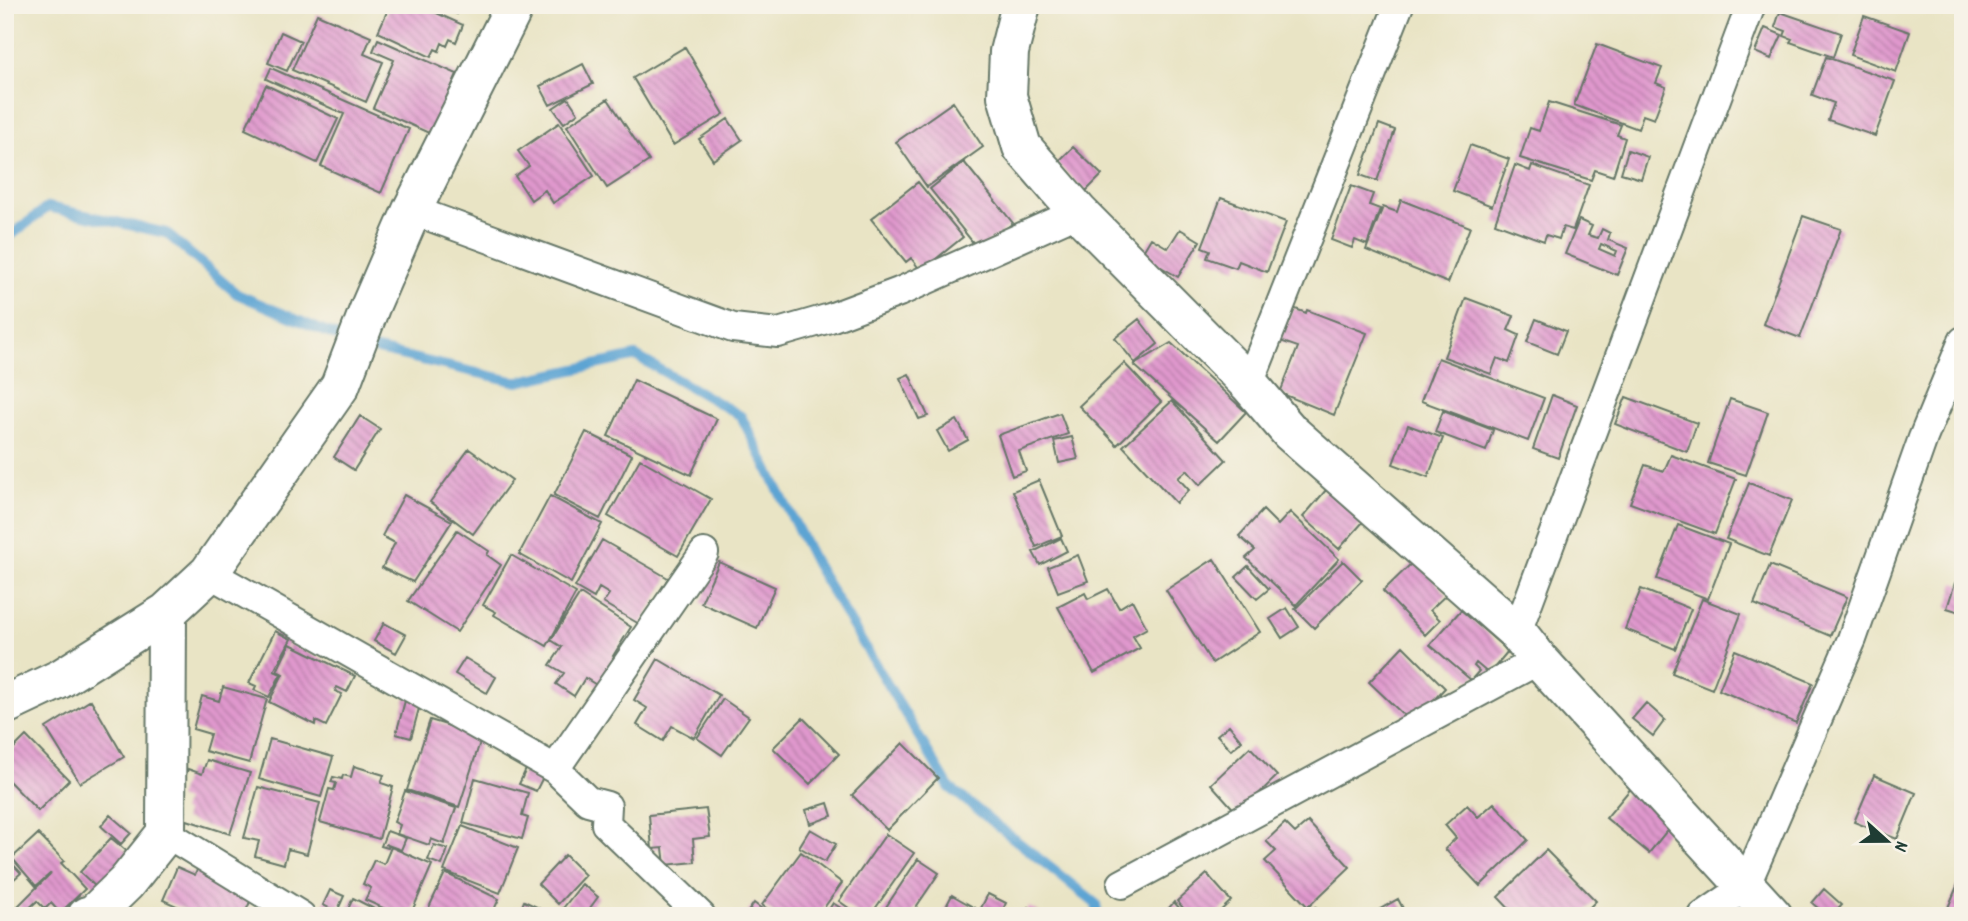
<svg xmlns="http://www.w3.org/2000/svg" width="1968" height="921" font-family="Dekko,sans-serif">
<style>
.lines{fill:none;stroke-linecap:round;stroke-linejoin:round}
.stream{stroke:#5da4d3;stroke-width:10}
.building{fill:url(#building-back-hatch);fill-rule:evenodd}
.street-casing{stroke:#667767;stroke-width:32}
.secondary-casing{stroke:#667767;stroke-width:42}
.street{stroke:#fff;stroke-width:28}
.secondary{stroke:#fff;stroke-width:38}
</style>
<defs>
<pattern id="building-back-hatch" width="6" height="6" patternUnits="userSpaceOnUse" patternTransform="scale(1.75)"><rect width="6" height="6" fill="#e098cd"/><path d="M-1 5l2 2M0 0l6 6M5-1l2 2" fill="none" stroke="#b57da7"/></pattern>
</defs>
<rect width="100%" height="100%" fill="#f7f3e8"/>
<filter id="ink" filterUnits="userSpaceOnUse"><feTurbulence type="fractalNoise" baseFrequency=".0143" numOctaves="2"/><feDisplacementMap in="SourceGraphic" scale="14" xChannelSelector="R" yChannelSelector="G"/><feConvolveMatrix kernelMatrix="1 2 1 2 8 2 1 2 1" color-interpolation-filters="sRGB"/></filter>
<filter id="wash" filterUnits="userSpaceOnUse"><feTurbulence type="fractalNoise" baseFrequency=".00686" numOctaves="4" result="noise"/><feDisplacementMap in="SourceGraphic" scale="28" xChannelSelector="R" yChannelSelector="G"/><feGaussianBlur stdDeviation="1.57" result="paint"/><feColorMatrix in="noise" values="0 0 0 0 0 0 0 0 0 0 0 0 0 0 0 0 0 1.4 0 .05"/><feComposite in="paint" operator="in"/></filter>
<g filter="url(#wash)">
<rect width="100%" height="100%" fill="#e9e4c5"/>
<g class="lines">
<path class="stream" d="M5 240 48 207 166 233 237 294 347 341
M365 347 517 382 636 356 741 416 816 565 949 787 1096 904 1098 916"/>
</g>
<g id="blocks">
<path class="building" d="M390 5H419L463 25 456 42 450 39 447 46 442 43 439 51 435 49 431 57 378 32Z
M436 5H460L457 14Z
M1780 12 1841 33 1833 57 1790 42 1792 39 1784 36 1786 31 1775 27Z
M317 14 371 37 364 54 383 62 366 102 292 70Z
M1864 16 1910 32 1896 72 1850 55Z
M1765 28 1782 35 1771 59 1755 52Z
M281 32 301 41 287 71 268 63Z
M378 39 457 74 431 134 373 108 394 60 373 51Z
M1597 44 1662 68 1656 83 1666 87 1654 119 1643 115 1638 129 1574 105Z
M685 47 724 114 673 145 633 78Z
M1826 57 1895 81 1875 136 1828 120 1834 103 1812 95Z
M583 64 593 84 550 105 540 86Z
M271 68 409 129 381 193 321 166 344 114 266 79Z
M266 85 338 119 317 163 245 129Z
M568 98 578 113 564 123 553 108Z
M608 99 649 161 607 188 567 126Z
M953 102 983 147 927 187 896 142Z
M1549 102 1621 125 1617 135 1625 138 1613 176 1595 170 1591 180 1520 158 1530 128 1539 131Z
M728 119 742 140 713 160 699 139Z
M559 123 594 176 553 203 545 190 531 200 515 176 529 166 518 151Z
M1379 124 1395 130 1377 181 1360 175Z
M1470 145 1509 159 1492 206 1453 191Z
M1073 147 1102 175 1086 191 1057 163Z
M1628 150 1648 157 1641 179 1621 173Z
M964 162 1013 223 979 250 930 189Z
M1515 165 1530 171 1532 165 1589 185 1573 230 1563 227 1559 239 1546 235 1544 241 1495 223Z
M918 182 963 237 921 271 911 258 906 262 871 219Z
M1351 186 1373 194 1369 205 1380 209 1367 245 1355 240 1352 248 1331 240Z
M1221 198 1286 222 1267 272 1239 261 1236 268 1207 258 1210 250 1202 247Z
M1401 200 1470 227 1448 283 1366 250 1383 207 1397 212Z
M1803 216 1841 229 1800 338 1763 324Z
M1579 220 1592 226 1588 235 1598 238 1602 229 1610 233 1608 240 1628 248 1617 275 1565 254ZM1601 244 1617 251 1615 256 1599 249Z
M1180 229 1200 241 1178 277 1141 255 1151 238 1168 248Z
M1466 298 1514 316 1508 330 1519 335 1509 363 1497 358 1491 374 1444 357Z
M1293 308 1306 313 1307 310 1367 333 1334 415 1280 393 1298 347 1280 341Z
M1139 319 1158 344 1135 363 1115 338Z
M1536 319 1566 331 1557 354 1527 342Z
M1171 343 1246 412 1219 441 1134 365Z
M1438 358 1544 398 1528 441 1421 401Z
M1124 363 1161 402 1117 445 1079 406Z
M909 374 928 416 919 419 900 378Z
M634 380 717 419 691 475 608 436Z
M1552 395 1577 405 1558 458 1533 449Z
M1626 397 1697 423 1687 452 1615 424Z
M1730 399 1768 412 1746 475 1708 463Z
M1172 401 1226 460 1200 485 1187 470 1178 478 1189 490 1176 503 1123 446Z
M1443 411 1493 430 1486 451 1435 432Z
M1060 413 1068 434 1019 451 1026 471 1012 476 998 435Z
M360 416 380 429 354 470 334 457Z
M957 420 968 440 948 451 937 431Z
M1408 425 1443 438 1428 477 1393 464Z
M586 432 632 455 600 519 554 495Z
M1072 437 1078 459 1059 463 1054 441Z
M469 449 512 480 473 534 430 502Z
M1671 455 1736 479 1715 534 1630 503 1645 465 1664 471Z
M640 459 711 499 678 556 608 516Z
M1039 480 1062 536 1036 547 1013 491Z
M1749 483 1792 500 1769 556 1726 539Z
M1326 490 1363 522 1339 549 1303 517Z
M404 495 452 521 413 582 382 568 395 543 382 536Z
M550 496 602 524 571 583 519 554Z
M1263 510 1278 525 1290 512 1339 559 1296 605 1246 558 1255 550 1239 536Z
M1678 525 1729 544 1708 599 1657 579Z
M457 530 489 551 487 555 501 565 457 632 408 601Z
M1061 538 1067 551 1040 565 1033 552Z
M602 540 668 578 641 625 603 603 609 594 599 588 594 598 575 587Z
M511 555 576 593 547 646 494 615 496 612 483 605Z
M1078 555 1088 581 1058 592 1048 567Z
M1214 559 1260 632 1212 663 1166 590Z
M1415 560 1447 594 1430 610 1440 620 1425 635 1383 591Z
M1343 561 1362 580 1314 628 1295 609Z
M719 562 775 587 757 628 701 603Z
M1770 565 1847 597 1830 636 1754 604Z
M1248 566 1269 589 1257 599 1236 577Z
M1955 583 1963 586V613L1947 608Z
M1108 589 1119 608 1132 600 1147 628 1133 636 1140 648 1094 673 1058 607 1085 593 1088 599Z
M1641 589 1691 609 1675 649 1625 629Z
M580 594 631 627 613 656 616 658 598 686 585 678 574 696 556 684 564 673 550 665 562 647 551 640Z
M1702 599 1741 614 1712 689 1672 673Z
M1287 608 1299 627 1282 638 1270 619Z
M1461 610 1508 651 1489 674 1476 663 1474 666 1479 671 1471 680 1430 645Z
M384 623 406 635 396 653 374 641Z
M275 631 291 639 274 671 281 674 269 697 254 690 256 686 249 683Z
M290 644 355 676 347 692 337 687 335 691 342 694 326 726 316 721 315 725 269 702 283 674 277 671Z
M1403 646 1445 688 1412 723 1369 682Z
M1735 650 1813 683 1796 723 1719 690Z
M465 658 496 677 487 693 455 674Z
M658 659 719 695 694 738 672 726 663 741 637 725 647 708 634 700Z
M223 687 267 699 249 763 205 751 210 734 193 729 202 696 219 701Z
M406 697 421 701 411 738 396 734Z
M723 699 749 717 722 755 697 738Z
M91 700 124 757 80 783 46 728Z
M1646 703 1665 720 1653 736 1632 719Z
M803 718 839 754 810 784 773 748Z
M430 720 482 736 459 807 407 790Z
M1229 725 1242 741 1231 750 1217 735Z
M26 736 69 780 38 811 5 777V757Z
M270 739 333 757 321 797 259 779Z
M903 743 938 778 887 830 852 795Z
M1250 747 1277 776 1238 814 1211 784Z
M207 760 250 773 230 834 184 819 186 812 182 811 185 801 178 798 188 769 202 774Z
M528 765 545 773 536 791 519 784Z
M354 766 384 775 381 783 393 787 379 839 320 822 329 789 334 790 336 783 331 782 333 777 342 779 343 775 351 777Z
M1874 775 1916 793 1897 839 1854 822Z
M475 778 528 793 522 816 528 818 522 839 463 823Z
M258 787 320 803 307 854 288 849 284 864 255 856 259 841 244 838Z
M1632 787 1674 822 1649 853 1606 818Z
M405 791 456 808 444 844 431 839 429 845 397 834 400 825 394 822Z
M828 803 832 816 810 824 806 810Z
M1494 803 1528 840 1480 886 1445 849 1456 838 1445 825 1467 805 1478 817Z
M706 809 710 837 693 839 695 862 665 865 663 848 652 849 649 815Z
M110 815 131 833 121 844 101 826Z
M1308 822 1350 867 1308 907 1265 861 1276 851 1266 841 1285 823 1295 833Z
M462 826 518 848 500 893 444 871Z
M810 829 836 844 825 862 799 847Z
M387 831 406 838 401 850 385 844 389 846 388 848 381 846Z
M38 834 64 861 61 863 85 889 60 913 51 903 45 909 37 901 24 913 18 906 51 873 36 886 12 858Z
M886 834 914 853 870 916H860L839 901Z
M111 838 129 853 98 889 80 872Z
M434 845 448 849 442 865 428 860Z
M391 847 432 865 410 916H401L365 900 371 888 363 884 374 860 384 864Z
M1546 850 1596 901 1581 916H1516L1498 897Z
M801 852 842 883 818 916H777L762 905Z
M565 855 585 875 558 904 538 884Z
M5 856 21 873 5 887Z
M918 859 939 873 910 916H880Z
M177 867 195 875 198 867 254 892 244 916H199L163 900Z
M1963 872V916H1961L1947 910Z
M445 873 499 899 491 916H425Z
M1207 874 1231 901 1215 916H1190L1177 901Z
M582 884 598 897 584 916H557Z
M1824 889 1842 905 1832 916H1827L1812 903Z
M330 890 344 896 337 912 323 905Z
M988 894 1006 903 1000 916 981 908Z
M952 895 989 916H941Z
M353 898 388 916H345Z
M1398 899 1407 916H1368Z
M524 901 539 908 536 916H518Z
M1174 902 1186 916H1162Z
M754 903 771 916H745Z
M833 903 853 916H825Z
M1029 907 1045 916H1024Z
M1315 907 1323 916H1306Z
M1878 909 1894 916H1875Z"/>
</g>
</g>
<g filter="url(#ink)">
<use href="#blocks" fill-opacity="0" stroke="#667767" stroke-width="2"/>
<g class="lines">
<g class="street-casing">
<path id="street" d="M412 210 733 328 778 333 830 318 899 292 1078 212
M1249 384 1399 5
M209 573 555 769 588 801 607 806 606 824 701 916
M1517 632 1751 5
M555 769 704 553
M166 833 301 916
M1122 884 1539 660
M1703 916 1745 887 1852 639 1923 438 1963 341"/>
</g>
<g class="secondary-casing">
<path id="secondary" d="M1021 5 1009 52 1007 96 1022 147 1078 212 1249 384 1290 432 1517 632 1539 660 1773 916
M5 705 60 679 167 612 209 573 340 386 370 307 412 210 515 5
M87 916 93 915 126 883 166 833 167 612"/>
</g>
<use href="#street" class="street"/>
<use href="#secondary" class="secondary"/>
</g>
</g>
<rect width="1968" height="921" fill="none" stroke="#f7f3e8" stroke-width="28"/>
<g transform="translate(1887 841) rotate(111)" stroke="#f7f3e8" stroke-width="5" paint-order="stroke">
<path d="M0-5L12 26L0 18L-12 26Z" fill="#1f3d34"/>
<text y="-10" font-size="19" font-weight="bold" text-anchor="middle" fill="#1f3d34">N</text>
</g>
</svg>
